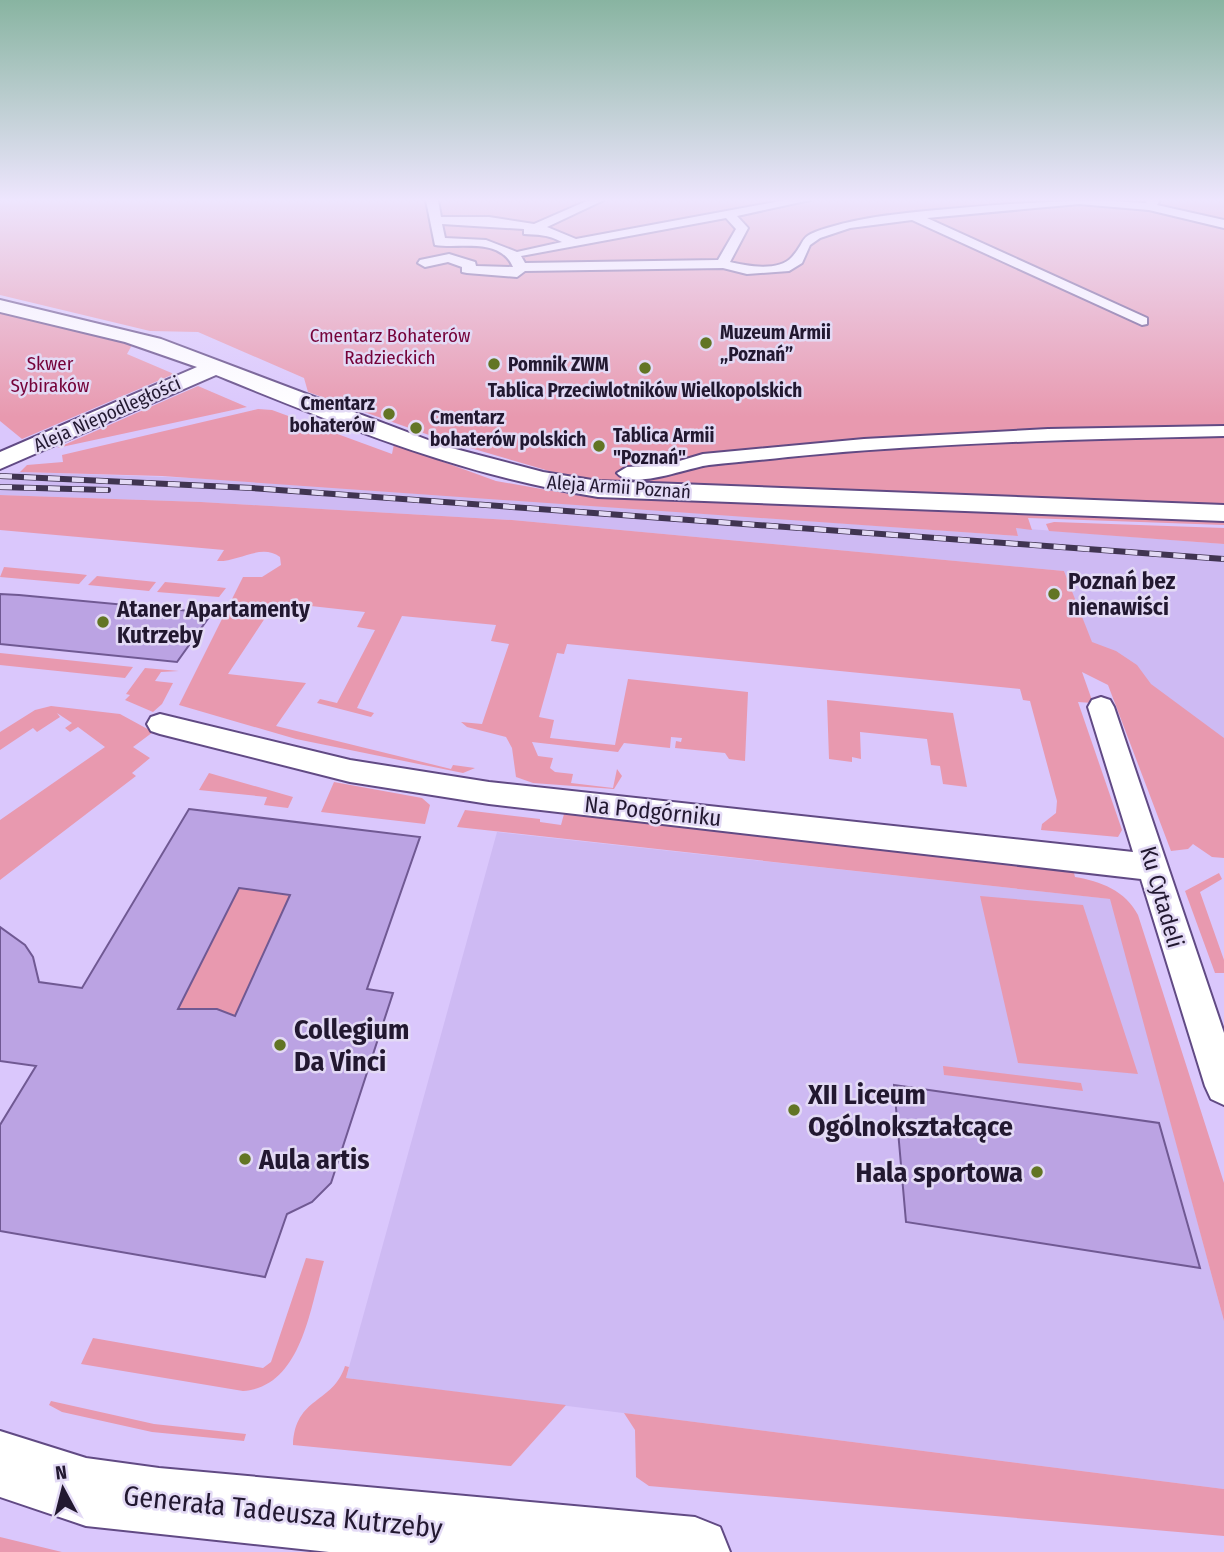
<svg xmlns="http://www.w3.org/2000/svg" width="1224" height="1552" font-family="'Fira Sans Condensed',sans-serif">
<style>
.built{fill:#cebaf3}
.green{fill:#e899af}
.building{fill:#bba3e3;stroke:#705993;stroke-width:2;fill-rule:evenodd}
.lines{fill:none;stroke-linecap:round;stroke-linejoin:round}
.street-casing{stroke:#614a84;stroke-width:4}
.secondary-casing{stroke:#614a84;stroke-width:4}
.street{fill:#fff;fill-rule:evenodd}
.secondary{fill:#fff;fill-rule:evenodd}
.rail-casing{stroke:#403451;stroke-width:6}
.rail{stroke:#e3daf5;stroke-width:4.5;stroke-dasharray:12;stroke-linecap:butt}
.poi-dot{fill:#627524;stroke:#e3daf5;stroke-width:2.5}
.labels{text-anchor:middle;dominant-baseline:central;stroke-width:5;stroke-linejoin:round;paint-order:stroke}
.far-poi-label{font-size:19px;font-weight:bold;fill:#221830;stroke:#e3daf5;text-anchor:start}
.far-park-label{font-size:19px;fill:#750239;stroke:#e3daf5}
.far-street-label{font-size:19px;fill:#221830;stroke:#e3daf5}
.poi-label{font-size:23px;font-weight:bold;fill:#221830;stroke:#e3daf5;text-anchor:start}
.street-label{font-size:23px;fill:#221830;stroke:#e3daf5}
.near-poi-label{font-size:28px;font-weight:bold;fill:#221830;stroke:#e3daf5;text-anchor:start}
.near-street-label{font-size:28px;fill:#221830;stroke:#e3daf5}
</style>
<rect width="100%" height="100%" fill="#dac7fc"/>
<path class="built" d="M20 472 224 479 1018 536 1016 528 1224 544V763L1108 685 1064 571 512 520 201 502 0 495V480Z
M497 832 1111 899 1224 1321V1489L346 1378Z"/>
<path class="green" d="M0 200H1224V506L587 482 443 440 308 392 304 378 198 332 150 331 0 295Z
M0 311 132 345 127 354 174 374 22 439 0 421Z
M198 386 247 407 57 448Z
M258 409 272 410 392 454 394 444 496 481 581 496 1224 521V525L1028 518 1032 530 1016 528 1018 536 162 476 20 472 27 465 63 462 62 455Z
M0 495 201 502 512 520 1064 571 1092 642 1116 651 1137 665 1151 684 1224 738V858L1212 857 1193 844 1188 849 1171 851 1108 685 1082 672 1093 703 1078 702 1122 830 1118 837 1041 830 1042 824 1056 813 1057 801 1030 701 1023 700 1020 689 567 644 564 654 557 653 539 717 554 720 550 738 615 745 628 679 748 692 745 761 729 759 725 753 675 748 676 741 681 742 682 738 671 737 670 748 624 743 618 752 532 742 538 756 553 758 550 768 555 772 573 774 571 783 613 788 617 769 622 776 614 789 533 783 516 777 512 748 506 737 467 727 461 722 482 724 509 644 491 641 496 625 402 616 357 708 374 713 371 717 317 703 320 699 337 703 375 630 357 627 365 612 293 604 285 616 267 615 228 674 306 683 276 726 451 769 453 765 475 768 463 773 296 739 179 705 243 577H262L281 565 280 557C261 543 239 562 217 561L224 550 0 530Z
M1054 522 1224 528V544L1049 531 1046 524Z
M4 567 79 574 87 575 79 584 0 577Z
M97 576 156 582 149 591 88 585Z
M165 582 217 587 226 588 219 597 157 592Z
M0 653 133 667 125 678 0 665Z
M145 668 179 671 161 672 155 681 173 683 162 704 153 712 125 700 130 695 126 694Z
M827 700 953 713 967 787 943 784 940 766 931 765 927 739 860 732 861 759 852 757V762L829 759Z
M51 706 120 714 153 732 133 747 150 758 132 773 136 776 0 880V820L105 747 78 727 70 732 65 728 72 723 57 713 60 717 37 732 33 728 0 750V732L35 710Z
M209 773 293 797 288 808 264 805 267 797 199 790Z
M334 782 422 798 430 805 425 824 321 812Z
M465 810 540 819V822L561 825 564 814 1073 869 1075 877C1100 881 1126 891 1138 915L1224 1183V1321L1110 899 457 827Z
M1219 873 1222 879 1200 892 1224 960V973H1215L1185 891Z
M239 888 290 895 231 1026 222 1011 211 1009 161 1043Z
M980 896 1083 905 1138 1074 1018 1063Z
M943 1066 1081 1083 1083 1091 944 1075Z
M306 1258 324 1261C310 1307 302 1387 243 1391L81 1364 93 1338 263 1368 271 1362Z
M345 1366 349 1367 346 1378 566 1405 511 1466 293 1445C295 1396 333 1404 345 1366Z
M51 1401 154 1424 246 1434 244 1441 152 1432 62 1412 49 1405Z
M624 1413 1224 1489V1536L649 1486 636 1477 635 1430Z
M0 1537 62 1552H0Z"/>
<path class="building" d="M0 594 19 595 212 613 177 662 0 644Z
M189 809 420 837 367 989 393 993 331 1183 312 1202 287 1214 265 1277 0 1231V1125L36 1066 0 1061V927L25 945 33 957 39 982 82 988ZM239 888 290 895 235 1016 217 1009H178Z
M894 1085 1159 1123 1200 1268 906 1222Z"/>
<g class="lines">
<g class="street-casing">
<path id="street" d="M426 200H438L441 217H489L534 224 589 200H604L547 227 576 239 786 200H810L737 216 748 228 730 262C746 266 779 272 792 257 808 239 797 237 827 228 869 215 915 212 959 208 1022 203 1083 198 1146 203L1147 200H1160L1157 205 1224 220V228L1149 210 1079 204 927 218 1147 318V324L1142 325 912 220 850 228 820 238 810 245 802 263 789 271 747 274 723 268 525 271 517 277 467 273 462 272V267L448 262 425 267 418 263 420 260 449 254 475 262 476 266 513 267C500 237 460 249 435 245ZM726 218 736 229 718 260 525 263 521 256ZM442 224 524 229V234C538 235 547 234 562 242L517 252 486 240 445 238Z
M1224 426V436C1078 439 933 443 788 457 762 460 735 462 709 465 690 467 631 491 617 473L627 467 666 465 703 454 864 439 1048 429Z
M1101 697 1110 700 1114 707 1224 1033V1105L1211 1099 1205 1086 1141 879 489 804 350 782 160 734 151 731 147 724 151 717 160 714 350 760 489 782 1133 852 1088 707 1092 700Z"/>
</g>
<g class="secondary-casing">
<path id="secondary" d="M0 300 161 339 444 446 543 472 598 481 1224 505V521L598 497C463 476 342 426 216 375L0 469V452L197 367 125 342 0 312Z
M0 1431 86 1458 159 1468 695 1517 720 1527 730 1552H329L86 1526 0 1497Z"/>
</g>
<use href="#street" class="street"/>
<use href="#secondary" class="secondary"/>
<g class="rail-casing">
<path id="rail" d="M0 476 252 488 1224 559
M0 487 108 490"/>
</g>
<use href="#rail" class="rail"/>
</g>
<linearGradient id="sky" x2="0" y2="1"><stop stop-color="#88b4a1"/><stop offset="0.48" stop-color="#eee6fe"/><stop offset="1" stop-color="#eee6fe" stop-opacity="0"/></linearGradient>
<rect width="1224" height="417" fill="url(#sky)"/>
<g class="poi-dot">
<circle cx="706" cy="343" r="7"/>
<circle cx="494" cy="364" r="7"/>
<circle cx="645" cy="368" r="7"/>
<circle cx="389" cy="414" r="7"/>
<circle cx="416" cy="428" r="7"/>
<circle cx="599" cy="446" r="7"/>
<circle cx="1054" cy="594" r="7"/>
<circle cx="103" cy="622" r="7"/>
<circle cx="280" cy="1045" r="7"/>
<circle cx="794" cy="1110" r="7"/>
<circle cx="245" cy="1159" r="7"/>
<circle cx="1037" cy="1172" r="7"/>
</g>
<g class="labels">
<g class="far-poi-label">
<text x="720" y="332">Muzeum Armii<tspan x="720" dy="22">„Poznań”</tspan></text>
<text x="508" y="364">Pomnik ZWM</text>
<text x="645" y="390" text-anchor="middle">Tablica Przeciwlotników Wielkopolskich</text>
<text x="375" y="403" text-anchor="end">Cmentarz<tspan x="375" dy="22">bohaterów</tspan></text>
<text x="430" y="417">Cmentarz<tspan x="430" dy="22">bohaterów polskich</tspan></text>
<text x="613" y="435">Tablica Armii<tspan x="613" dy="22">"Poznań"</tspan></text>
</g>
<g class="far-park-label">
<text x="390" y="335">Cmentarz Bohaterów<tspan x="390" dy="22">Radzieckich</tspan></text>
<text x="50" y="363">Skwer<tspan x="50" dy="22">Sybiraków</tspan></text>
</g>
<g class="far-street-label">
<text transform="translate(107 414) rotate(-24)">Aleja Niepodległości</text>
<text transform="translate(619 487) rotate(4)">Aleja Armii Poznań</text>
</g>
<g class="poi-label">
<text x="1068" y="581">Poznań bez<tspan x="1068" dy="26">nienawiści</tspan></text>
<text x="117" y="609">Ataner Apartamenty<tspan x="117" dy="26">Kutrzeby</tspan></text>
</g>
<g class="street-label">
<text transform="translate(653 811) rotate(6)">Na Podgórniku</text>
<text transform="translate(1162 897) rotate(74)">Ku Cytadeli</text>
</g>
<g class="near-poi-label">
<text x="294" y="1029">Collegium<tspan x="294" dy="32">Da Vinci</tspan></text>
<text x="808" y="1094">XII Liceum<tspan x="808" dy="32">Ogólnokształcące</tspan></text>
<text x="259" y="1159">Aula artis</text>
<text x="1023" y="1172" text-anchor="end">Hala sportowa</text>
</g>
<g class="near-street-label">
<text transform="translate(283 1512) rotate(6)">Generała Tadeusza Kutrzeby</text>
</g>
</g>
<g transform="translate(63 1489) rotate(353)" stroke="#e3daf5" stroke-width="5" paint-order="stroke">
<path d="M0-5L12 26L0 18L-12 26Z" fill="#221830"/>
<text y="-10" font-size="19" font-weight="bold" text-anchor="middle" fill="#221830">N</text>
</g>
</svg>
